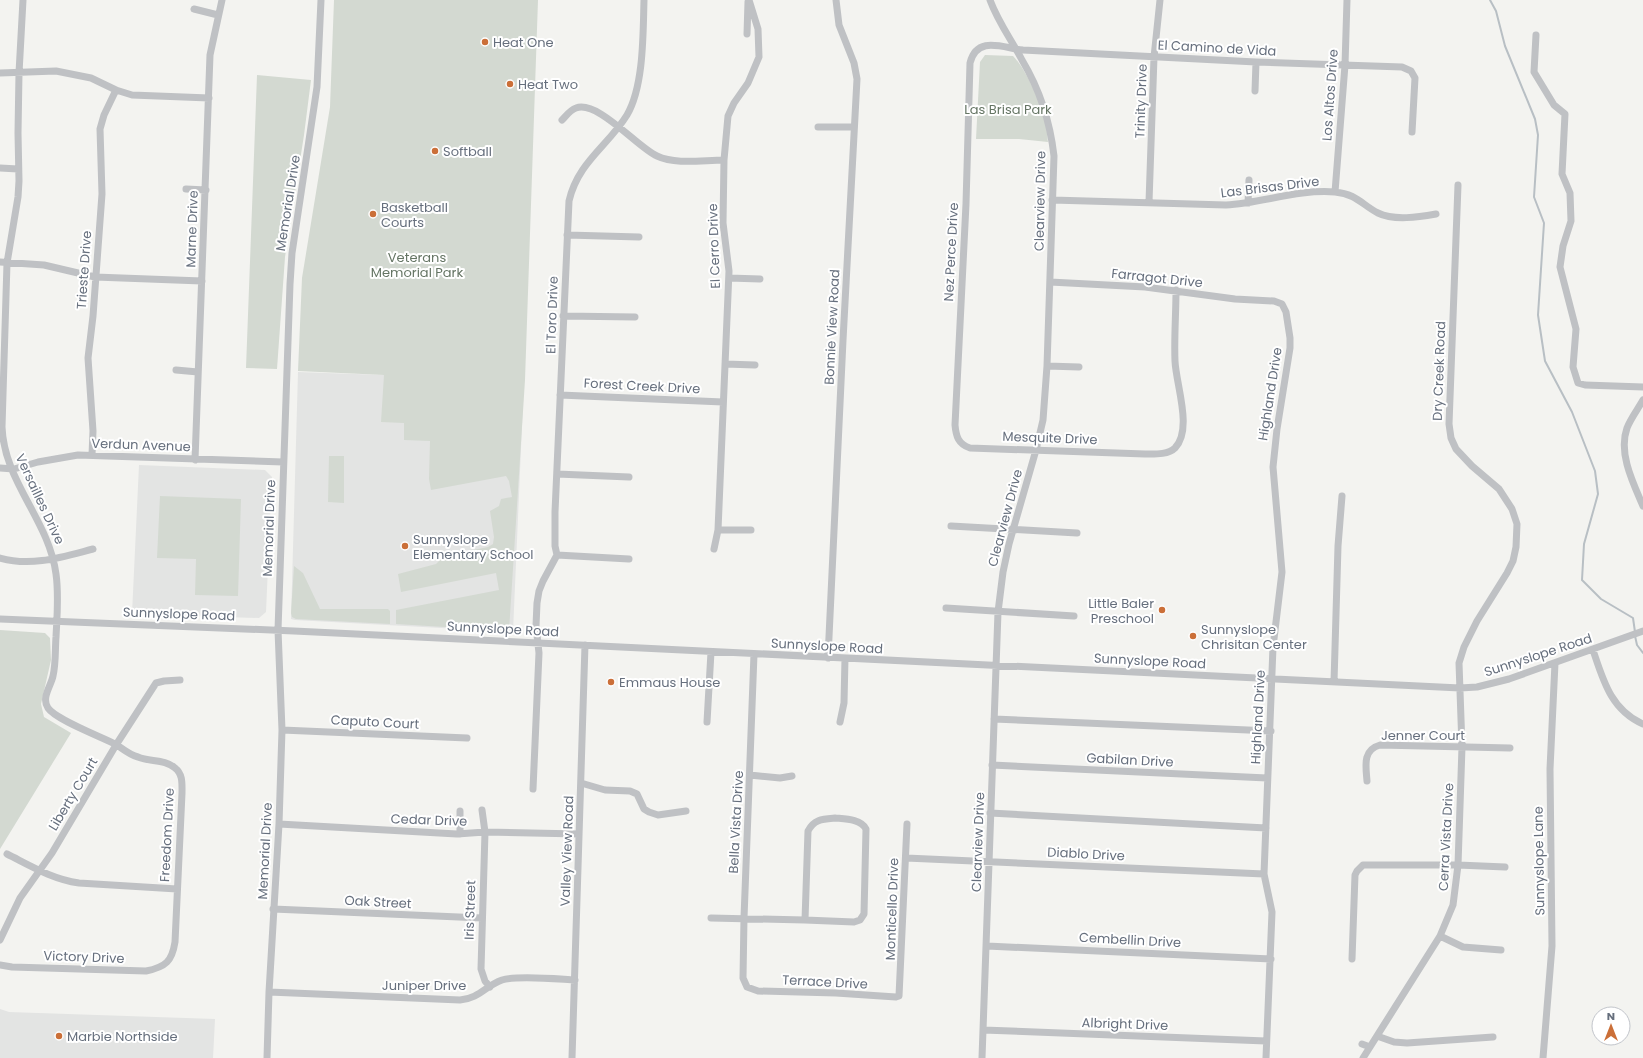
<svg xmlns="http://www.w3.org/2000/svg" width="1643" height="1058" font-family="Poppins,sans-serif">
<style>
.built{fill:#e3e4e3}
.green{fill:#d3d9d1}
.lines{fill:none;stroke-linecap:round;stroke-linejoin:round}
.stream{stroke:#b8bfc4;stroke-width:2}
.minor{stroke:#bfc1c4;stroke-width:7}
.poi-dot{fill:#cb6f38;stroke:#fff;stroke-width:1.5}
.labels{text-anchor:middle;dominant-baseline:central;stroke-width:4;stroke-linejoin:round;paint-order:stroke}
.poi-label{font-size:13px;fill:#666f7d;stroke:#fff;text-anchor:start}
.street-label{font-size:13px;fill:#666f7d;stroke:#fff}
.park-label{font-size:13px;fill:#657564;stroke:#fff}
</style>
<rect width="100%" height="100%" fill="#f3f3f0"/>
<path class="built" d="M298 372 524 380 513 632 295 620 291 619Z
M139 465 265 470 272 477 266 612 259 618 132 614Z
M0 1009 9 1012 215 1019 213 1058H0Z"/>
<path class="green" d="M334 0H538L525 380 509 631 396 624V610L499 590 496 573 401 592 398 574 436 564 444 556 488 547 493 544 494 537 490 511 499 506 501 499 512 497 509 481 506 476 431 490 429 479 430 441 404 440V423L381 422 384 375 298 371 302 278 330 107Z
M985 55 1013 56C1026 69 1042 105 1046 123 1048 129 1047 136 1048 142L1019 139H976L980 62Z
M257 75 311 80 304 135 285 257 277 369 246 368Z
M329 456H344V503L328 502Z
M160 496 241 499 238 596 195 595 196 559 157 558Z
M294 566 303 573 320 609H388L390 611V624L296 619 292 617 291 613Z
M0 630 45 633 50 638 51 660 41 704 44 717 71 733 0 849Z"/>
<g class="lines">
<path class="stream" d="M1490 0 1496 11 1505 46 1535 119 1538 135 1534 197 1544 223 1538 315 1545 361 1572 412 1595 471 1598 494 1584 544 1582 580 1601 599 1633 618 1635 632
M1635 636 1637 645 1643 653"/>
<path class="minor" d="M194 9 218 15
M747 34 748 2
M1536 35 1534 72 1554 105 1565 114 1562 174 1570 193 1571 221 1563 246 1560 267 1576 329 1573 367 1578 383 1585 385 1643 387
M0 73 56 71 91 78 116 90 132 95 209 98
M1255 91 1256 62
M562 120C566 116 570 110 576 108 598 100 637 147 657 156 676 165 703 160 724 160
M818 127H854
M0 168 18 169
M186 189 206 190
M1335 192 1345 65 1347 0
M1052 200 1226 205C1262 203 1298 189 1335 192 1357 194 1362 205 1378 213 1394 221 1419 217 1436 214
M1149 202 1154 57 1160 0
M1248 203 1249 180
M567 235 639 237
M0 262 44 265 95 277 202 281
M729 278 760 279
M1050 282 1145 287 1235 299 1274 301 1282 304 1286 312 1290 338V348L1277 429 1273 467 1282 572 1273 647 1264 874 1272 912 1266 1058
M1176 290C1176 314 1174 338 1175 361 1176 385 1193 429 1175 448 1168 455 1154 454 1145 454L970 448C958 444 956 436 955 425L966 204 970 63C977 35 1003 48 1023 50L1256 62 1402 67 1411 71 1415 78 1412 132
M563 316 635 317
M725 364 755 365
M1047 366 1079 367
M176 370 198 372
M560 395 723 402
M1643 400C1638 409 1631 418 1627 428 1618 453 1633 483 1643 506
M92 455 93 431 88 358 93 316 102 194 100 129 104 115 116 90
M195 460 210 55 222 0
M0 468 14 469 38 462 78 455 283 462
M557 474 629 477
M951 526 1077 533
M718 530H751
M714 549 718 530 729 271 723 223 724 160 728 116 734 103 748 83 759 57 758 29 749 0
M557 555 629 559
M0 558C32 567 62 557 93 549
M946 608 1074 616
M0 619 294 631 1460 688 1477 687 1509 679 1643 631
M1593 650C1603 680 1611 710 1643 724
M754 654 744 918 743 978 747 987 758 991 836 993 896 997 899 996 907 824
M828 658 843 340 857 79 854 63 839 25 836 0
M1334 682 1338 546 1342 496
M994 719 1271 731
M707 722 711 652
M840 722 844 703 845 658
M282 730 467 738
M992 765 1267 778
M750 775 780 778 792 776
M1367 781C1366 767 1362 750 1380 745L1510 748
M581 783 605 790 630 791 637 794 644 809 649 812 658 815 686 811
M533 789 539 653 536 626 537 603 539 591 543 581 557 555 555 546V512L569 201C578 162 608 146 627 115 644 86 643 33 644 0
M482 810 485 832 481 969 485 981 490 987
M990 813 1266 828
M835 818C845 819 861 819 866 829L864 914 860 920 854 922 805 920 808 831C814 819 823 819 835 818Z
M279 824 457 834 485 832 579 834
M460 834V811
M7 854C31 866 52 879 79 883L177 889
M906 858 1264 874
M273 909 482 918
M711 918 805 920
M1440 936 1463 947 1501 950
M0 940 20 898 52 853 116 745 156 683 164 681 180 680
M987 946 1271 959
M1352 959 1355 875 1357 871 1363 865H1458L1505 867
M0 965 12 967 146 971C166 967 172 961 175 942L182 793C182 784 183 774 175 768 165 759 150 762 138 757 130 755 123 749 117 745 102 737 56 720 48 708 41 698 51 686 53 676 56 663 55 650 56 637 57 616 59 595 56 574 49 520 4 482 2 427L7 263 18 197 19 181 18 133 19 73 23 0
M269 992 460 1000C480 998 485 986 502 980 518 975 557 979 575 980
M983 1030 1266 1041
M1377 1036 1394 1042 1407 1043 1493 1037
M1362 1044 1370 1047
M267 1058 269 992 279 824 282 730 278 630 290 284 292 253 317 87 321 0
M572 1058 585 645
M982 1058 998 612 1003 572 1009 544 1036 450 1043 420 1047 366 1054 156C1050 121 1040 90 1022 60 1011 39 998 22 990 0
M1363 1058 1440 936 1453 905 1458 865 1462 747 1459 663 1464 647 1477 621 1507 573 1513 561 1516 547 1517 524 1512 509 1499 489 1472 466 1456 449 1451 438 1449 424 1458 185
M1543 1058 1552 946 1550 769 1555 663"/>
</g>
<g class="poi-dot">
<circle cx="485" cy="42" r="4"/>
<circle cx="510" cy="84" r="4"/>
<circle cx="435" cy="151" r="4"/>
<circle cx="373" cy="214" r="4"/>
<circle cx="405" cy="546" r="4"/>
<circle cx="1162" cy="610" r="4"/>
<circle cx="1193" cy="636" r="4"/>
<circle cx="611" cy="682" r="4"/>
<circle cx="59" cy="1036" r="4"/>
</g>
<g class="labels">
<g class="poi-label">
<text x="493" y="42">Heat One</text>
<text x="518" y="84">Heat Two</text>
<text x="443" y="151">Softball</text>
<text x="381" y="207">Basketball<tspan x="381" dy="15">Courts</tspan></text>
<text x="413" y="539">Sunnyslope<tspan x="413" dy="15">Elementary School</tspan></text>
<text x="1154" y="603" text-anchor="end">Little Baler<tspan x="1154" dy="15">Preschool</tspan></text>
<text x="1201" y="629">Sunnyslope<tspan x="1201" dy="15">Chrisitan Center</tspan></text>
<text x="619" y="682">Emmaus House</text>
<text x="67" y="1036">Marbie Northside</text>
</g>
<g class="street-label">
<text transform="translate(1217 48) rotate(3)">El Camino de Vida</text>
<text transform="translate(1330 95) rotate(-86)">Los Altos Drive</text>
<text transform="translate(1141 101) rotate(-88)">Trinity Drive</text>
<text transform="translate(1270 187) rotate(-7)">Las Brisas Drive</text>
<text transform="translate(1040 201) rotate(-89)">Clearview Drive</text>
<text transform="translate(288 203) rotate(-81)">Memorial Drive</text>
<text transform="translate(192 229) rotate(-88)">Marne Drive</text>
<text transform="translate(714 246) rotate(-92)">El Cerro Drive</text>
<text transform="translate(951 252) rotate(-87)">Nez Perce Drive</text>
<text transform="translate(84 270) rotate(-86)">Trieste Drive</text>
<text transform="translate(1157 278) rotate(6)">Farragot Drive</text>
<text transform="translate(552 315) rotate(-88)">El Toro Drive</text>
<text transform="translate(832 327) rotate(-87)">Bonnie View Road</text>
<text transform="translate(1439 371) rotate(-88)">Dry Creek Road</text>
<text transform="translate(642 386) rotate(3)">Forest Creek Drive</text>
<text transform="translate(1270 394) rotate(-81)">Highland Drive</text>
<text transform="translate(1050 438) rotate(2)">Mesquite Drive</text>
<text transform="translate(141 445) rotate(2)">Verdun Avenue</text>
<text transform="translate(40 499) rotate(65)">Versailles Drive</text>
<text transform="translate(1005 518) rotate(-75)">Clearview Drive</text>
<text transform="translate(269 528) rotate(-88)">Memorial Drive</text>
<text transform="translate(179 614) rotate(2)">Sunnyslope Road</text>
<text transform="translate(503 629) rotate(3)">Sunnyslope Road</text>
<text transform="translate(827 646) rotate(3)">Sunnyslope Road</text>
<text transform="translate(1538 655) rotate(-18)">Sunnyslope Road</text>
<text transform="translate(1150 661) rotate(3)">Sunnyslope Road</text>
<text transform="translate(1258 717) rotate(-87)">Highland Drive</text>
<text transform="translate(375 722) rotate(3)">Caputo Court</text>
<text x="1423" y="735">Jenner Court</text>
<text transform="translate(1130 760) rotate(3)">Gabilan Drive</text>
<text transform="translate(73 794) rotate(-59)">Liberty Court</text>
<text transform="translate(429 820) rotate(2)">Cedar Drive</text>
<text transform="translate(736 822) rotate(-87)">Bella Vista Drive</text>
<text transform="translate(167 835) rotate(-87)">Freedom Drive</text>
<text transform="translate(1446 837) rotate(-87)">Cerra Vista Drive</text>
<text transform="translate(978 842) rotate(-88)">Clearview Drive</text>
<text transform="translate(265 851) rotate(-87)">Memorial Drive</text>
<text transform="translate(567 851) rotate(-88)">Valley View Road</text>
<text transform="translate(1086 854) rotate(3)">Diablo Drive</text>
<text transform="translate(1539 861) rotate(-91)">Sunnyslope Lane</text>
<text transform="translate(378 902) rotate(3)">Oak Street</text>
<text transform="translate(892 909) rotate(-88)">Monticello Drive</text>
<text transform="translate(470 910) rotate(-88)">Iris Street</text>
<text transform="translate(1130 940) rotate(3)">Cembellin Drive</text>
<text transform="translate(84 957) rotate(2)">Victory Drive</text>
<text transform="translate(825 982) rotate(3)">Terrace Drive</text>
<text x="424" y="985">Juniper Drive</text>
<text transform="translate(1125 1024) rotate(2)">Albright Drive</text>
</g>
<g class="park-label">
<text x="1008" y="109">Las Brisa Park</text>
<text x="417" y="257">Veterans<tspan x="417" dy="15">Memorial Park</tspan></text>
</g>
</g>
<g transform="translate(1611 1026)"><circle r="19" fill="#ffffff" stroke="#c2c5cb"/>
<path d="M0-3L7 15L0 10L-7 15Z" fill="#cb6f38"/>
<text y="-6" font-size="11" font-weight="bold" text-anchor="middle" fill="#666f7d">N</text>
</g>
</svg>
